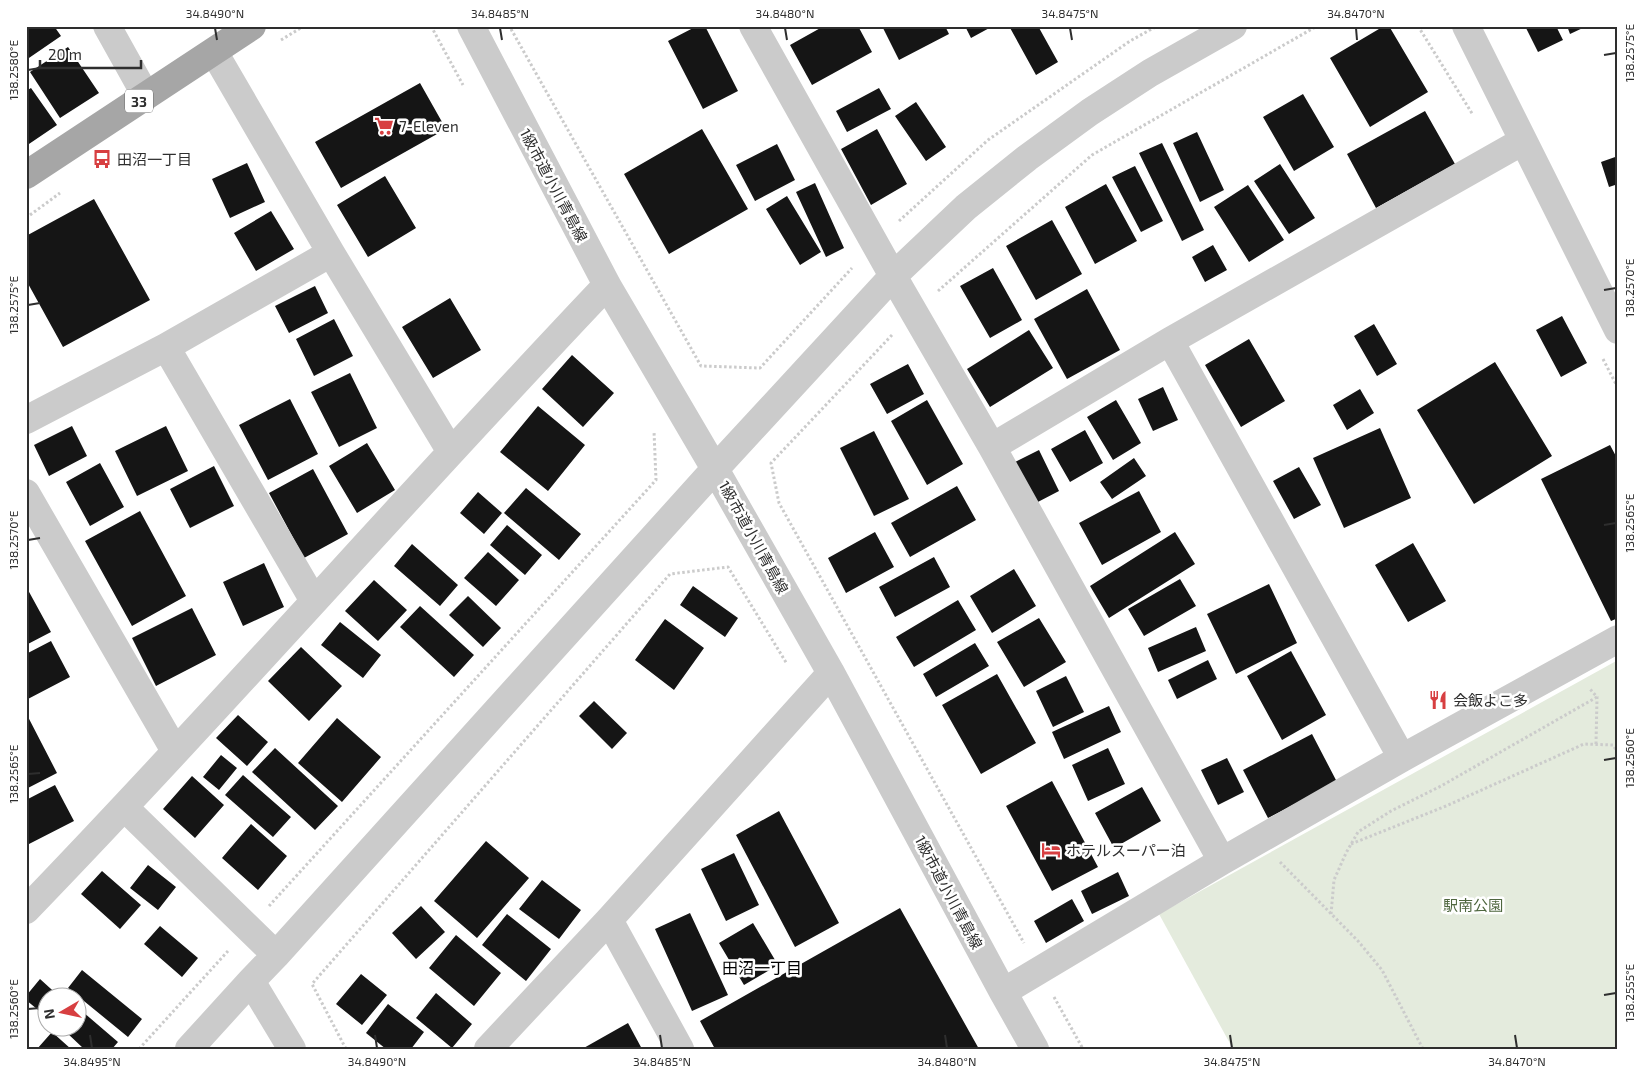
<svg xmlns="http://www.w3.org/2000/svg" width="1644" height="1075" font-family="'Exo 2','Noto Sans JP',sans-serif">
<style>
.green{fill:#e4ebdd}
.building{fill:#151515}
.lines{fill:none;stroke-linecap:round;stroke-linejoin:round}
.path{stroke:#cbcbcb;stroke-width:3;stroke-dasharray:2.5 2.5;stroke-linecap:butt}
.minor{stroke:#cbcbcb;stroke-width:28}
.major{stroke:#a6a6a6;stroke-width:28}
.ticks{fill:none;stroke:#2e2e2e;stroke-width:2}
.labels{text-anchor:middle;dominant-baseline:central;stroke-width:5;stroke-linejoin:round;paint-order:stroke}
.shield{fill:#fff;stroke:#6d6d6d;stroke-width:1}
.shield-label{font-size:14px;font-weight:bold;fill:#2e2e2e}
.poi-label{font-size:15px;fill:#2e2e2e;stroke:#fff;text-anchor:start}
.street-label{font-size:15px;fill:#2e2e2e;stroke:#fff}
.park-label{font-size:15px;fill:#4f673f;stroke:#fff}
.neighbourhood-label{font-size:16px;fill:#000;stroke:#fff}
.neatline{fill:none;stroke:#2e2e2e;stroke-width:2}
.ticks-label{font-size:12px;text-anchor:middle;fill:#2e2e2e}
</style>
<rect width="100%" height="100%" fill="#fff"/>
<path class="green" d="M1618 660V1049H1233L1159 914Z"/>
<path class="building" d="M26 26H54L61 36 26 60Z
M697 26H705L738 91 703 109 668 41Z
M824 26H858L872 52 812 85 790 45Z
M887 26H945L949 34 899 60 883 28Z
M965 26H993L971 38Z
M1009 26H1038L1058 62 1036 75Z
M1384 26H1389L1428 92 1370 127 1330 58Z
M1525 26H1556L1563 40 1538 52Z
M1567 26H1587L1570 34Z
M68 47 99 93 60 118 30 72Z
M420 83 446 129 341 188 315 142Z
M31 88 57 125 26 146V91Z
M879 88 891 109 847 132 836 111Z
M1303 94 1334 147 1294 171 1263 117Z
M916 102 946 147 926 161 895 116Z
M1425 111 1455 164 1376 208 1347 154Z
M702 129 748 209 669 254 624 174Z
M877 129 907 184 871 205 841 149Z
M1197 132 1224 190 1200 202 1173 143Z
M1162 143 1204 230 1182 241 1139 153Z
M777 144 795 180 755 201 736 165Z
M1618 156V184L1609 187 1601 162Z
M247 163 265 202 230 218 212 179Z
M1280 164 1315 218 1289 234 1254 181Z
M1135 166 1163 221 1141 232 1112 177Z
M385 176 416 228 368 257 337 205Z
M815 183 844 248 826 257 796 192Z
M1106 184 1137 241 1095 264 1065 207Z
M1248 185 1284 240 1249 262 1214 207Z
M787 196 821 252 800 265 766 209Z
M94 199 150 300 63 347 26 280V236Z
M271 211 294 249 256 271 234 233Z
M1052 220 1082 274 1036 300 1006 246Z
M1213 245 1227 270 1205 282 1192 257Z
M993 268 1022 320 990 338 960 286Z
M315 286 328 313 289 333 275 306Z
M1087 289 1120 350 1067 379 1034 319Z
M450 298 481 350 433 378 402 327Z
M1562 316 1587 363 1561 377 1536 330Z
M334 319 353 356 314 376 296 339Z
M1374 324 1397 364 1377 376 1354 336Z
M1029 330 1053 368 990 407 967 369Z
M1249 339 1285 401 1241 427 1205 365Z
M572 355 614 393 583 427 542 389Z
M1495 362 1552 456 1474 504 1417 410Z
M908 364 924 394 887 414 870 384Z
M350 373 377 428 339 447 311 392Z
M1163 387 1178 420 1153 431 1138 399Z
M1360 389 1374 413 1347 430 1333 405Z
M290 399 318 454 268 480 239 425Z
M927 400 963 464 927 485 891 421Z
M1116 400 1141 443 1113 460 1087 417Z
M538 406 585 445 548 491 500 452Z
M72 426 87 456 49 476 34 445Z
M166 426 188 471 137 496 115 451Z
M1380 428 1411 498 1344 528 1313 458Z
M1085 430 1103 463 1070 482 1051 449Z
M874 431 909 499 874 516 840 448Z
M367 443 395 490 357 513 329 466Z
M1610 445 1618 460V618L1611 621 1541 479Z
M1039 450 1059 491 1034 504 1013 463Z
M1134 458 1146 476 1112 499 1100 482Z
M100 463 124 507 90 526 66 482Z
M214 466 234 506 190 528 170 489Z
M1299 467 1321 505 1294 519 1273 481Z
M313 469 348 534 304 558 269 493Z
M957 486 976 520 910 557 891 523Z
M526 488 581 534 559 560 504 513Z
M1139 491 1161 532 1102 565 1079 523Z
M478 492 502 513 484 534 460 513Z
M140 511 186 596 132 626 85 541Z
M507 525 542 555 525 575 490 545Z
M875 532 894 567 846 593 828 558Z
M1175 532 1195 564 1109 618 1090 586Z
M1413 543 1446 601 1408 622 1375 565Z
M412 544 458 585 440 606 394 566Z
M488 552 519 580 496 606 464 578Z
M934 557 950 587 895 617 879 587Z
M264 563 284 607 243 626 223 582Z
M1014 569 1036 606 992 633 970 596Z
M1180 579 1196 606 1144 636 1128 609Z
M374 580 407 610 378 641 345 611Z
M1269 584 1297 643 1236 674 1207 614Z
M693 586 738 618 725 637 680 605Z
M28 590 51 632 26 645V591Z
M468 596 501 628 483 647 449 615Z
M958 600 976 630 914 667 896 637Z
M420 606 474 655 454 677 400 627Z
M192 608 216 655 156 686 132 638Z
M1039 618 1066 662 1024 687 997 642Z
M665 619 704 648 674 690 635 660Z
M340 622 381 655 363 678 321 645Z
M1196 627 1206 651 1158 672 1148 648Z
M51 641 70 677 26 700V654Z
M975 643 989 666 936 697 923 674Z
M301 647 342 686 309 721 268 681Z
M1291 651 1326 715 1282 740 1247 676Z
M1208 660 1217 679 1177 699 1168 680Z
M997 674 1036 743 981 774 942 705Z
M1066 676 1084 712 1053 727 1036 691Z
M594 701 627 733 612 749 579 716Z
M1109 706 1121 732 1064 759 1052 732Z
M26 713 57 773 26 789Z
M238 715 268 742 247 766 216 738Z
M337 718 381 757 342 802 298 763Z
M1312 734 1337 782 1268 818 1243 770Z
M275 748 338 806 315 830 252 772Z
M1108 748 1125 784 1088 801 1072 765Z
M221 755 237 768 219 790 203 777Z
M1227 758 1244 792 1218 805 1201 770Z
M243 775 291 817 273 837 225 795Z
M192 776 224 805 195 838 163 809Z
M1052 781 1098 867 1052 891 1006 806Z
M55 785 74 821 29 844 26 839V800Z
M1142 787 1161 821 1114 848 1095 813Z
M779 811 839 923 795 947 736 835Z
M251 824 287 856 258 890 222 858Z
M486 841 529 878 477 938 434 901Z
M734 853 759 905 726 921 701 869Z
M148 865 176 887 158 910 130 888Z
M102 871 141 905 120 929 81 894Z
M1118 872 1129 896 1092 914 1081 891Z
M542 880 581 910 559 939 519 909Z
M1072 899 1084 921 1046 943 1034 921Z
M421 906 445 932 416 959 392 933Z
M900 908 979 1049H715L700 1021Z
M690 913 728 995 692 1011 655 929Z
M507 914 551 949 526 981 482 945Z
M753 923 778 965 744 985 719 943Z
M160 926 198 958 182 977 144 944Z
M456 935 501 973 474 1006 429 968Z
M82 970 142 1019 128 1037 68 988Z
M361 974 387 995 362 1025 336 1004Z
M40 979 61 998H48V1018L26 1000V996Z
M436 993 472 1024 452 1048 416 1018Z
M388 1004 424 1032 411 1049H386L366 1033Z
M83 1012 118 1042 112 1049H84L66 1032 70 1028H78V1019Z
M628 1023 642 1049H582Z
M52 1032 71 1049H37Z"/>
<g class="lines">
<path class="path" d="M431 26 463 85
M1418 26 1473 115
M511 29 701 366 760 368 852 268
M281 40 304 26
M26 218 60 193
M899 221 988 140 1130 41 1157 26
M938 291 1092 155 1317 26
M892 335 771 463 779 503 1024 943
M1603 359 1618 388
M1596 744 1597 698
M1351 844 1446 806 1584 744 1613 745 1618 753
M1280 862 1358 941 1382 970 1423 1049
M269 906 656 480 654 431
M1331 914 1334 880 1346 853 1358 832 1391 811 1441 786 1597 697 1590 689
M1054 997 1083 1049
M139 1049 228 951
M346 1049 312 984 670 574 728 567 787 664"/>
<path class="minor" d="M107 26 146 96
M471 26 607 285 715 469 831 673 1003 992 1035 1049
M753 26 893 276 992 447 1222 861
M1466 26 1618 330
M214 52 331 253 451 452
M1170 341 1402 758
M166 347 314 601
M26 420 166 347 331 253
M992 447 1170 341 1523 141
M26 493 175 751
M125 808 276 955
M26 910C224 705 411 491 607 285
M609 920 680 1049
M251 981 292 1049
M1003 992 1222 861 1402 758 1618 639
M189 1049 251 981 276 955 715 469 893 276 966 207 1027 158 1090 112 1150 73 1233 26
M488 1049 609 920 831 673"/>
<path class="major" d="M26 175 252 26"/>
</g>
<path class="ticks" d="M215 28 217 40M500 28 502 40M785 28 787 40M1070 28 1072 40M1356 28 1357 40M1604 55 1616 53M28 70 40 68M1604 290 1616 288M28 305 40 303M1604 525 1616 523M28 540 40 538M1604 760 1616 758M28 774 40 773M1604 995 1616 993M28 1009 40 1008M90 1035 92 1048M375 1035 377 1048M660 1035 662 1048M945 1035 947 1048M1230 1035 1232 1048M1515 1035 1517 1048"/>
<defs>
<g id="supermarket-bare" transform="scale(1.5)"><path d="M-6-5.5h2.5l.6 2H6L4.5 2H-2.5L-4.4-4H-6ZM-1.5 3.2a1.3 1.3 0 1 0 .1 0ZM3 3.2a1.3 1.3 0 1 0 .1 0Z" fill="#d73f41" stroke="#fff" stroke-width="2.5" paint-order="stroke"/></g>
<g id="bus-bare" transform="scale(1.5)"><path d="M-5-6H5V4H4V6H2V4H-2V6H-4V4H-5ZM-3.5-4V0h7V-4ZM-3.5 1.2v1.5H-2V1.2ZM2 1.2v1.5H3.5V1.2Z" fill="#d73f41" stroke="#fff" stroke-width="2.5" paint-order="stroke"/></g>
<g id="restaurant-bare" transform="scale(1.5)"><path d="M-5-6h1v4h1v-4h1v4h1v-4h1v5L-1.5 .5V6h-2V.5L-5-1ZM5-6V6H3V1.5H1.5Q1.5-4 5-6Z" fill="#d73f41" stroke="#fff" stroke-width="2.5" paint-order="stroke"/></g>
<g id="hotel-bare" transform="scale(1.5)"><path d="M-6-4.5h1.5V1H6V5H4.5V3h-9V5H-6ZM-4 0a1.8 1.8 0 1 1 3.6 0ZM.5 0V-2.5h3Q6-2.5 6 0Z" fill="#d73f41" stroke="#fff" stroke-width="2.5" paint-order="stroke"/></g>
</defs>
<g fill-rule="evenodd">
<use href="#supermarket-bare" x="384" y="126"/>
<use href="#bus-bare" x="102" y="159"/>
<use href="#restaurant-bare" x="1438" y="700"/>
<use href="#hotel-bare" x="1051" y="850"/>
</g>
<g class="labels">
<rect class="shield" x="125" y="89.5" width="28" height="23" rx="4"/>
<g class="shield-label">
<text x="139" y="101">33</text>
</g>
<g class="poi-label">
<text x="399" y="126">7-Eleven</text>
<text x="117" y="159">田沼一丁目</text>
<text x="1453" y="700">会飯よこ多</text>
<text x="1066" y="850">ホテルスーパー泊</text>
</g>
<g class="street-label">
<text transform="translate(554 185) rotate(62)">1級市道小川青島線</text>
<text transform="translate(754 537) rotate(61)">1級市道小川青島線</text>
<text transform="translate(949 892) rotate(62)">1級市道小川青島線</text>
</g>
<g class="park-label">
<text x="1473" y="905">駅南公園</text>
</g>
<g class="neighbourhood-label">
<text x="762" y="967">田沼一丁目</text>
</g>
</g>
<rect width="1644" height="1075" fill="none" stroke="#ffffff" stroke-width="55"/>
<g transform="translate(62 1012) rotate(261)"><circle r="24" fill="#ffffff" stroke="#ababab"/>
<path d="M0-4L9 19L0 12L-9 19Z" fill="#d73f41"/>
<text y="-8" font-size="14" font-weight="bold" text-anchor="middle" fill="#2e2e2e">N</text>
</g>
<path d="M40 60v8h101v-8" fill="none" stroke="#2e2e2e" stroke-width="2.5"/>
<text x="48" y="60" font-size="15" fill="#2e2e2e" stroke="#ffffff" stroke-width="4" paint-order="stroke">20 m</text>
<rect x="28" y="28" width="1588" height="1020" class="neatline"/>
<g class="ticks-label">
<text x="215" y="18">34.8490°N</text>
<text x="500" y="18">34.8485°N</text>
<text x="785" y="18">34.8480°N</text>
<text x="1070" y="18">34.8475°N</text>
<text x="1356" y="18">34.8470°N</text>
<text transform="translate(1630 53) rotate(-90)" y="4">138.2575°E</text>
<text transform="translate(14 70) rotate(-90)" y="4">138.2580°E</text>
<text transform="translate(1630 288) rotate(-90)" y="4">138.2570°E</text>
<text transform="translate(14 305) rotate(-90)" y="4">138.2575°E</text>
<text transform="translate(1630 523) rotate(-90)" y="4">138.2565°E</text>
<text transform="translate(14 540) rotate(-90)" y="4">138.2570°E</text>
<text transform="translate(1630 758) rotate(-90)" y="4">138.2560°E</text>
<text transform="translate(14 774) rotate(-90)" y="4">138.2565°E</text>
<text transform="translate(1630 993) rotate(-90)" y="4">138.2555°E</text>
<text transform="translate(14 1009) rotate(-90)" y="4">138.2560°E</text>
<text x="92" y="1066">34.8495°N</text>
<text x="377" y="1066">34.8490°N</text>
<text x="662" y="1066">34.8485°N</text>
<text x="947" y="1066">34.8480°N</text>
<text x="1232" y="1066">34.8475°N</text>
<text x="1517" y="1066">34.8470°N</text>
</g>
</svg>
